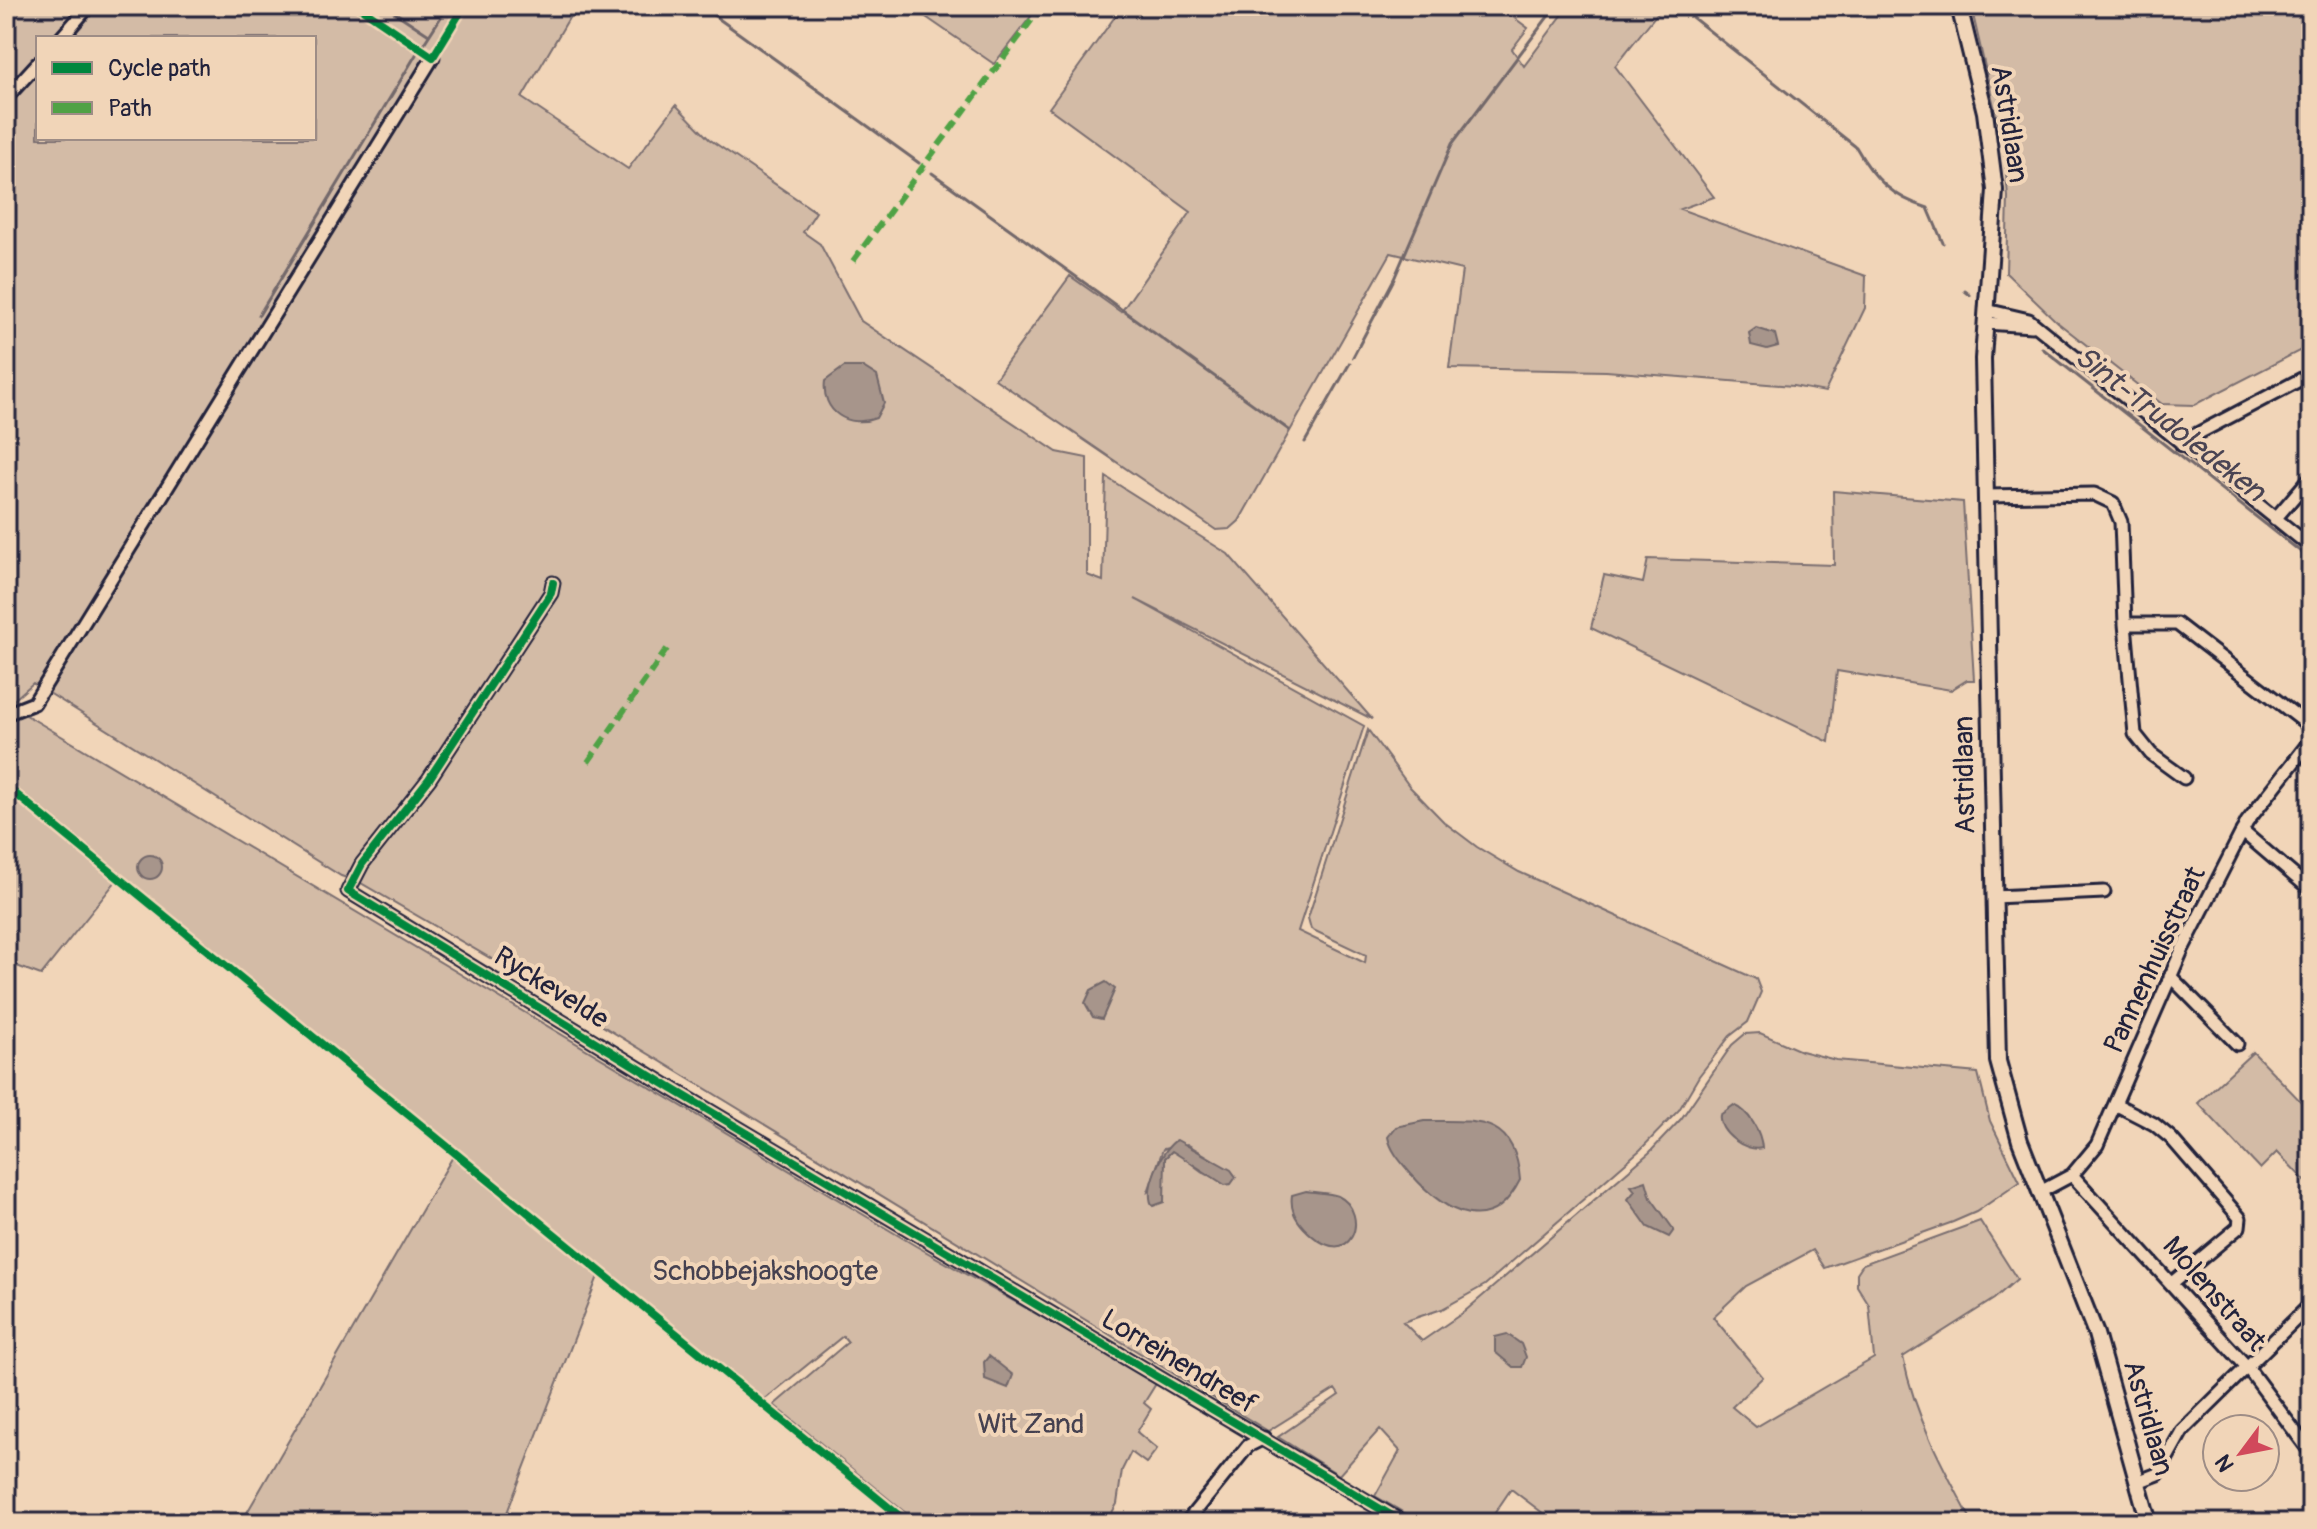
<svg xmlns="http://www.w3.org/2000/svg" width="2317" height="1529" font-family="Pangolin,sans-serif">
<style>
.green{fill:#d3bba6;stroke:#7a6e70;stroke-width:2;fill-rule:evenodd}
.water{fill:#a7958b;stroke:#72676b;stroke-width:2}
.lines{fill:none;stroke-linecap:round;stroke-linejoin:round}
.stream{stroke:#72676b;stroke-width:3}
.minor-casing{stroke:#22223b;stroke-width:17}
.major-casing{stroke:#22223b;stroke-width:20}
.minor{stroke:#f1d5b8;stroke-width:11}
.major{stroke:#f1d5b8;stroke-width:14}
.quiet{stroke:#50a245;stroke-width:6;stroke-dasharray:12 6;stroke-linecap:butt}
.cycleway-casing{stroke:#f1d5b8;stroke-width:13}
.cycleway{stroke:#00873e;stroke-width:8}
.labels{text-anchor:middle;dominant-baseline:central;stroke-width:8;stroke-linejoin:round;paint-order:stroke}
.street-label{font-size:28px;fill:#22223b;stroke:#f1d5b8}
.park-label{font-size:28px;fill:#454150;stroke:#f1d5b8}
.water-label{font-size:30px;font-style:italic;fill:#4a4453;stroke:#f1d5b8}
</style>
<rect width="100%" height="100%" fill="#f1d5b8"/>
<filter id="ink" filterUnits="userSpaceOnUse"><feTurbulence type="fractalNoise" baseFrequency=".0125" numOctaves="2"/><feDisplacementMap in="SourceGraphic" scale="16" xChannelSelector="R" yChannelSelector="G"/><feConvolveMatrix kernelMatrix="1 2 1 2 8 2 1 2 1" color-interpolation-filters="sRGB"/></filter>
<g filter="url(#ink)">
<path class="green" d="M6 6H78L87 13 112 6H576L522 98 628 169 676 105 709 139 816 212 803 232 820 244 861 321 1057 452 1087 458V575L1103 581 1106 477 1228 554 1372 719 1135 599 1364 726 1298 931 1365 963 1366 955 1311 929 1308 918 1368 730 1410 787 1444 822 1477 847 1519 872 1756 979 1761 992 1748 1022 1730 1036 1699 1076 1679 1110 1640 1150 1485 1285 1442 1309 1403 1322 1422 1341 1464 1312 1650 1152 1681 1119 1732 1045 1745 1034 1760 1033 1801 1051 1836 1060 1978 1073 1990 1121 2020 1182 1976 1212 1953 1222 1825 1268 1813 1250 1746 1286 1713 1317 1763 1377 1732 1407 1756 1427 1874 1358 1869 1305 1857 1286V1273L1863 1264 1980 1221 2017 1279 1994 1299 1903 1357C1915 1417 1944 1470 1973 1523H1556L1511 1489 1488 1523H1422L1375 1496 1400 1451 1380 1429 1339 1475 1278 1437 1339 1395 1335 1389 1268 1431 519 975 359 882 341 876 33 683 6 707ZM38 38H314V138H38ZM1187 1144 1215 1161 1208 1175C1195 1169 1185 1155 1172 1151L1165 1158 1163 1184 1148 1192 1163 1149Z
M910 6H1039L994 64Z
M1113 6H1498L1528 28 1512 49 1524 66 1569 6H1663L1615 66 1714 197 1680 209 1866 276 1865 308 1825 392 1793 386 1606 371 1449 368 1462 270 1391 253 1239 521 1230 529 1216 530 995 379 1070 276 1121 312 1191 212 1049 108 1119 11Z
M1971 6H2311V345L2194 405 2162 404 2057 322 2006 273 2008 197 2004 150Z
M1833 491 1963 502 1974 680H1967L1951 690 1837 671 1829 742 1591 628 1604 575 1643 583 1648 559 1834 565Z
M21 712 916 1246 1157 1382 1144 1403 1151 1409 1137 1432 1157 1449 1146 1463 1131 1452 1122 1470 1117 1504 1106 1523H918L774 1405 848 1342 843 1336 764 1400 6 779V724Z
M6 792 116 881 41 975 6 962Z
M2253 1052 2311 1112V1187L2277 1152 2260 1169 2198 1103Z
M455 1153 600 1271 503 1523H241Z"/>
<path class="water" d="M1756 328 1775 334 1778 346 1767 349 1751 345 1749 333Z
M844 367H863L877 376 884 403 876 418C849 429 821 412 825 381Z
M138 867a12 12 0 1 1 24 0a12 12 0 1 1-24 0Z
M1106 982 1115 989 1102 1019 1093 1017 1085 1003 1091 990Z
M1734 1105C1749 1111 1761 1132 1762 1148 1746 1153 1717 1132 1720 1115Z
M1424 1121C1477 1121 1515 1115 1520 1180 1491 1238 1446 1214 1411 1174 1402 1163 1391 1152 1388 1137L1396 1127Z
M1177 1140 1231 1170 1236 1177 1231 1184 1225 1185 1172 1151 1165 1158 1164 1202 1153 1206C1142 1193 1162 1147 1177 1140Z
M1646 1181 1651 1198 1674 1230 1669 1237 1648 1227 1628 1199 1635 1191 1631 1186Z
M1306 1191C1316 1193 1329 1192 1338 1196 1372 1212 1352 1278 1304 1228 1295 1218 1290 1209 1292 1195Z
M1507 1334 1521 1344 1526 1357 1522 1367H1513L1495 1352V1337Z
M989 1356 1013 1375 1008 1388 985 1379 984 1362Z"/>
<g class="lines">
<path class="stream" d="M385 6 429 35
M701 6 919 163
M1678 6 1856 147C1874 179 1892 197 1928 208L1943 243
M423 45 448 6
M932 173 1289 430
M1965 291 1970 295
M259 315 417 53
M2042 348 2311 560
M1353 357 1394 279 1452 144 1556 6
M1305 442 1350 363"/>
<g class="minor-casing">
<path id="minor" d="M61 38 89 6
M6 98 38 63
M1986 310 2029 320 2311 547
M1985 323 2032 326
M2182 445 2195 435 2311 374
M1987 496 2094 494 2113 503 2121 522 2125 624 2135 734 2151 754 2184 778
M2275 519 2311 477
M553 583 551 593 429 779 362 864 348 891 671 1088 1404 1523
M2125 624H2177L2311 727
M6 714 34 703 433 57
M2242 831 2311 890
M1994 897 2104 892
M2170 976 2237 1044
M2115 1104 2154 1124 2171 1138 2240 1218 2239 1227 2172 1283
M2072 1175 2247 1367 2311 1453
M2040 1192 2072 1175 2097 1145 2182 950 2247 822 2311 740
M2140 1481 2158 1474 2182 1431 2311 1304
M1186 1523 1248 1446 1264 1438"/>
</g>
<g class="major-casing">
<path id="major" d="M1959 6 1985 112 1995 190 1983 359 1998 1061 2020 1141 2096 1334 2149 1523"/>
</g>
<use href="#minor" class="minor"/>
<use href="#major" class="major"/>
<path class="quiet" d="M853 261 1042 6
M588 762 669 646"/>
<g class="cycleway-casing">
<path id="cycleway" d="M358 6 433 57 464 6
M553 583 551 593 429 779 362 864 348 891 671 1088 1404 1523
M6 786 908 1523"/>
</g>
<use href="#cycleway" class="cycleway"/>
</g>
</g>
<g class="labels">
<g class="street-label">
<text transform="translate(2009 124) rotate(81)">Astridlaan</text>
<text transform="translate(1965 775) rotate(-91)">Astridlaan</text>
<text transform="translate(2155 960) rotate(-65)">Pannenhuisstraat</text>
<text transform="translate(551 988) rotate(32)">Ryckevelde</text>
<text transform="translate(2214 1294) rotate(49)">Molenstraat</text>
<text transform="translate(1179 1362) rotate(31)">Lorreinendreef</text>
<text transform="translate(2148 1418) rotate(74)">Astridlaan</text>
</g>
<g class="park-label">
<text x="765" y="1271">Schobbejakshoogte</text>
<text x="1031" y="1424">Wit Zand</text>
</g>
<g class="water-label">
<text transform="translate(2170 424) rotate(38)">Sint-Trudoledeken</text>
</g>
</g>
<rect width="2317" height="1529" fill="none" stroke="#f1d5b8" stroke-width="32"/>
<rect x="16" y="16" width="2285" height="1497" fill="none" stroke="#22223b" stroke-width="3" filter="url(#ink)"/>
<rect x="36" y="36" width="280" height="104" fill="#f1d5b8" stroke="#9e8d86" stroke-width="2"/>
<rect x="52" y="62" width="40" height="12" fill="#00873e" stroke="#9e8d86" stroke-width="2"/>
<text x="108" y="76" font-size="24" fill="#22223b">Cycle path</text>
<rect x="52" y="102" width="40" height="12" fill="#50a245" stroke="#9e8d86" stroke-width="2"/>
<text x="108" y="116" font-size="24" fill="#22223b">Path</text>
<g transform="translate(2241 1453) rotate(238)"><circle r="38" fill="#f1d5b8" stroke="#9e8d86" stroke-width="2"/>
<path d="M0-6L14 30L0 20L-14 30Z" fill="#d1495b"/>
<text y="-12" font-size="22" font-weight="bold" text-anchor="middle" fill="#22223b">N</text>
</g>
</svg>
